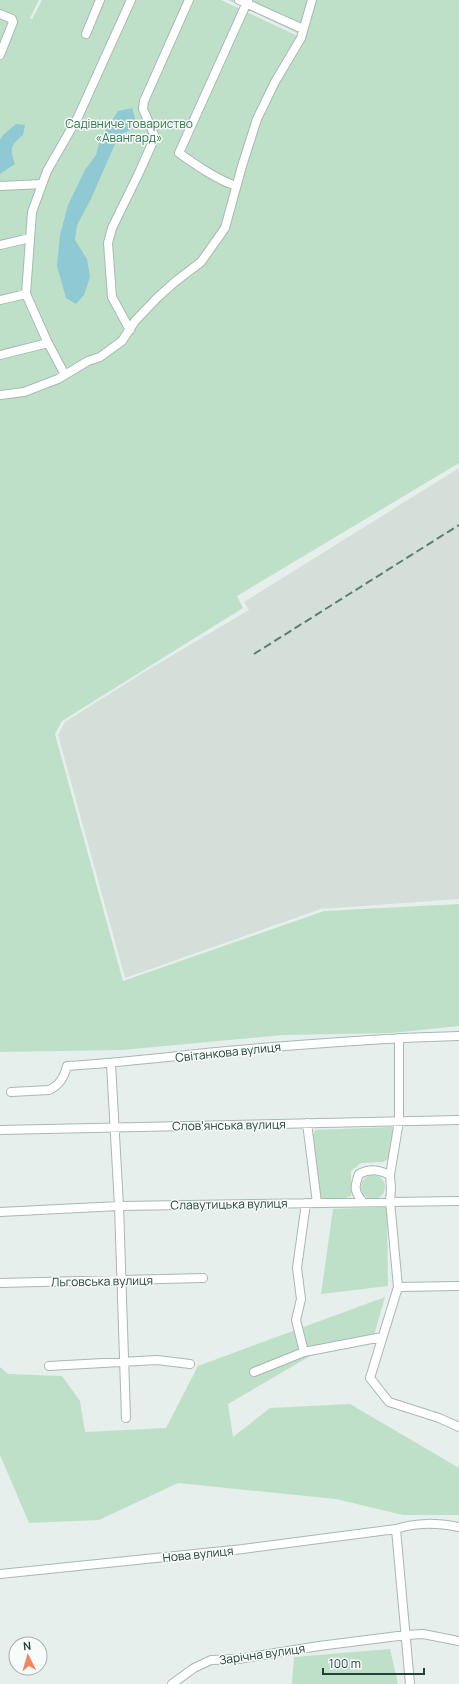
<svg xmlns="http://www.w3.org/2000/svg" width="459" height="1684" font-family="Manrope,sans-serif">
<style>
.built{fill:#d4dfda}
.green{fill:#bfe0c8}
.water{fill:#8ec9d4}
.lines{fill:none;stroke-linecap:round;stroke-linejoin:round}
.street-casing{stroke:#a8b8b2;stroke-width:10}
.street{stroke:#fff;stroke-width:8}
.rail{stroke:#5f7d75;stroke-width:2;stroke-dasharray:8 4;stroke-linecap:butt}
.labels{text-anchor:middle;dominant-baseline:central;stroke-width:3;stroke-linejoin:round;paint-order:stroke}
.park-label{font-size:12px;fill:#2d7a4b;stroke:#f7fbf9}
.street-label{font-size:12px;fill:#24423a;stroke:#f7fbf9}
</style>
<rect width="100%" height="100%" fill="#e6efeb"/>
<path class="built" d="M459 468V899L321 909 125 978 58 735 65 722 149 669 249 610 244 602Z"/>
<path class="green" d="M0 0H39L30 18 32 19 42 0H221L302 38 303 36 228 0H459V463L237 596 243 608 62 721 55 734 123 981 324 911 459 904V1026L392 1033 283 1035 122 1050 0 1052V8L4 9 0 8Z
M392 1127 394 1133 388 1159 383 1162 361 1163 351 1171V1196L345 1198 321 1199 313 1135 315 1130Z
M361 1187a12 12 0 1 1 24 0a12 12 0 1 1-24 0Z
M387 1207 388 1286 321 1294 333 1209Z
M385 1297 373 1339 367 1345 324 1348 228 1404 233 1437 270 1408 350 1404 459 1468V1515H403L336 1499 178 1483 99 1520 29 1523 0 1455V1367L8 1374 62 1376 80 1401 85 1432 166 1428 198 1366Z
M390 1649 398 1684H292L294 1657Z"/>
<path class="water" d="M132 108 135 118 133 129 119 135 90 201 77 225 75 240 87 259 90 277 84 295 76 304 66 298 57 266 60 235 68 205 85 170 96 155 100 139 118 111Z
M16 124 25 125 23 135C11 145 9 148 15 164L0 174V140L3 135Z"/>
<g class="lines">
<g class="street-casing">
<path id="street" d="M239 0 303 29
M0 14 12 19 13 22 0 55
M86 34 100 0
M0 186 42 184
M236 186C216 179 196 165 179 153L248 0
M0 245 30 238
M0 300 26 294
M130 330 112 297 108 243 112 228 138 175 155 137 143 109 144 101 189 0
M0 355 48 343
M65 375 47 341 26 294 32 212 47 171 78 117 131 0
M0 395 24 392 58 379 88 361 100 357 122 341 135 321 158 297 176 281 201 262 225 228 242 166 257 119 275 82 301 38 312 0
M399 1038V1121L390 1175 391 1189 390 1201 398 1287 370 1378 389 1402 439 1418 459 1427
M111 1064 119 1206 126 1418
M11 1092 49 1090C60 1085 64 1077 67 1066 121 1063 173 1056 227 1051 304 1044 381 1038 459 1036
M307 1123 317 1203
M0 1130 459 1120
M363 1202C354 1192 354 1187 359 1174 371 1168 379 1170 390 1175
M0 1212 119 1206 459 1201
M0 1283 203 1278
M398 1287 459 1286
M304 1352 296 1320 301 1299 297 1268 306 1203
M49 1366 157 1360 190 1364
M254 1372 304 1352 382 1337
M396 1529 410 1684
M0 1574 243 1549 396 1529C418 1522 437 1523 459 1527
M172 1684 194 1668 211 1660 238 1659 319 1646 406 1635 423 1634 459 1641"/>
</g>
<use href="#street" class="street"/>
<path class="rail" d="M254 654 459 525"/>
</g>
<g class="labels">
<g class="park-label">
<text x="129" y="123">Садівниче товариство<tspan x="129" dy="14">«Авангард»</tspan></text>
</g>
<g class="street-label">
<text transform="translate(228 1052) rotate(-6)">Світанкова вулиця</text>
<text transform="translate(229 1125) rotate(-1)">Словʼянська вулиця</text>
<text transform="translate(229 1204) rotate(-1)">Славутицька вулиця</text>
<text transform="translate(102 1281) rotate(-1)">Льговська вулиця</text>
<text transform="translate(198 1554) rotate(-6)">Нова вулиця</text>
<text transform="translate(262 1654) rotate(-8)">Зарічна вулиця</text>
</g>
</g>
<g transform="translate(28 1656) rotate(355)"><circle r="19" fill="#f7fbf9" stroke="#a3b1ad"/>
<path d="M0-3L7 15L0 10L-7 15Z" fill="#f4845f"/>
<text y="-6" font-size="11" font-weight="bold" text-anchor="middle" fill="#24423a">N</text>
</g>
<path d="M323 1668v6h101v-6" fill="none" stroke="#24423a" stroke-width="2"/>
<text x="329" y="1668" font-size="12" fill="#24423a" stroke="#f7fbf9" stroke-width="3" paint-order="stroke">100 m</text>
</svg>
